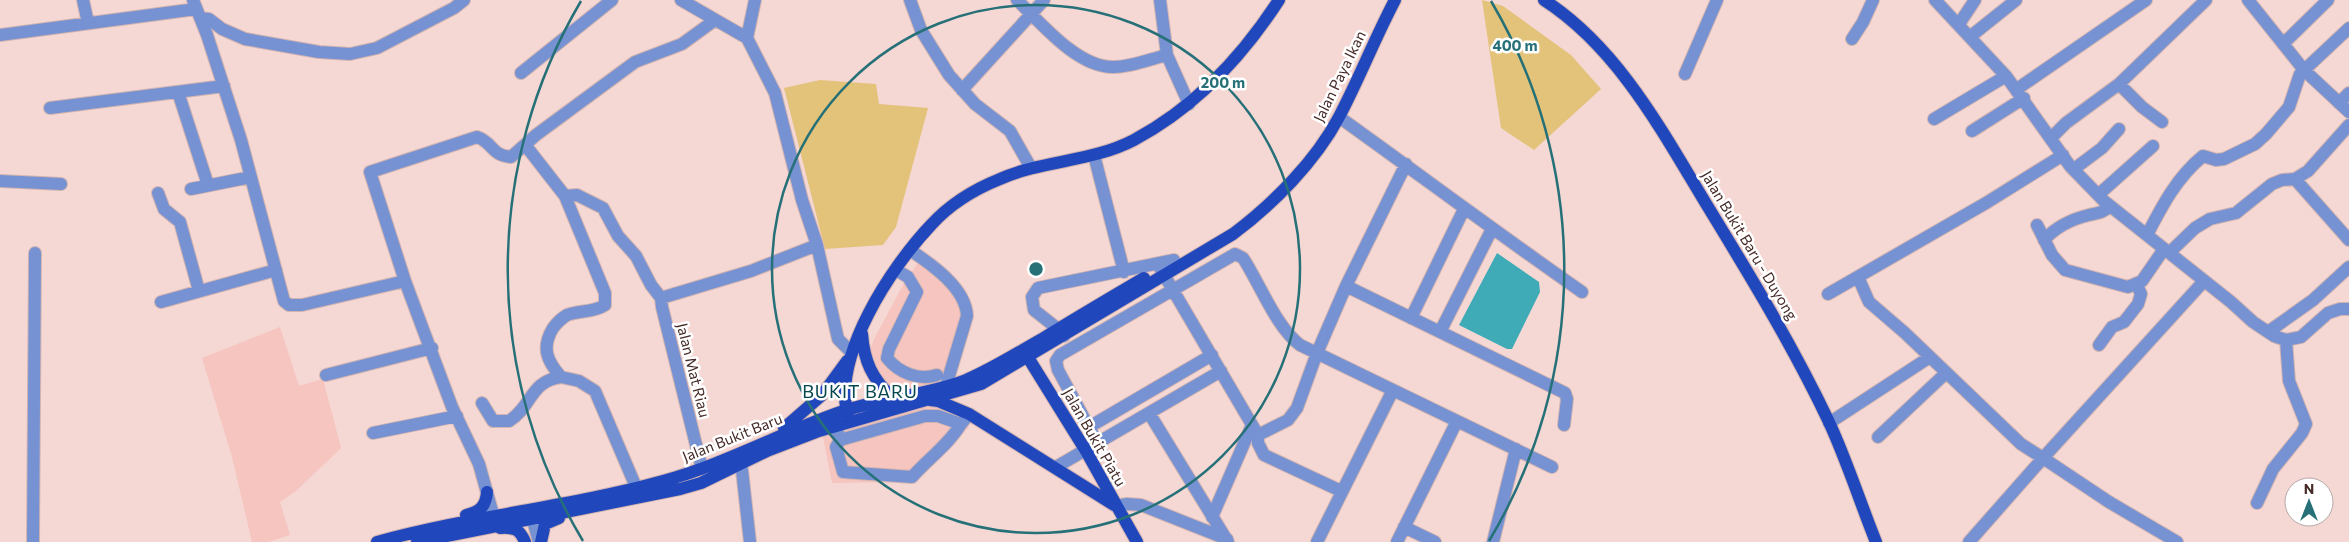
<svg xmlns="http://www.w3.org/2000/svg" width="2349" height="542" font-family="Commissioner,sans-serif">
<style>
.built{fill:#f6c5c0}
.green{fill:#e3c27a}
.water{fill:#3fabb7}
.lines{fill:none;stroke-linecap:round;stroke-linejoin:round}
.minor-casing{stroke:#d2b4b1;stroke-width:14}
.major-casing{stroke:#d2b4b1;stroke-width:14}
.minor{stroke:#7692d2;stroke-width:12}
.major{stroke:#2147bd;stroke-width:12}
.ring{fill:none;stroke:#267078;stroke-width:2.5}
.labels{text-anchor:middle;dominant-baseline:central;stroke-width:5;stroke-linejoin:round;paint-order:stroke}
.street-label{font-size:15px;fill:#452a27;stroke:#fff}
.quarter-label{font-size:18px;letter-spacing:1px;fill:#07484e;stroke:#fff}
.centre{fill:#267078;stroke:#fff;stroke-width:2.5}
.ring-label{font-size:15px;text-anchor:middle;font-weight:bold;fill:#267078;stroke:#fff;stroke-width:5;stroke-linejoin:round;paint-order:stroke}
</style>
<rect width="100%" height="100%" fill="#f5d7d4"/>
<path class="built" d="M925 252 948 273 973 313 944 411 969 427 913 482 832 483 823 437 882 420 884 391 865 364 874 339 903 285Z
M280 327 299 386 323 379 341 448 296 491 280 502 290 535 268 542H252L232 457 202 358Z"/>
<path class="green" d="M1482 0 1503 6 1571 55 1601 89 1534 150 1501 128Z
M820 80 876 84 879 104 928 108 896 227 883 245 825 249 784 88Z"/>
<path class="water" d="M1497 253 1539 282 1540 292 1512 349H1507L1459 325Z"/>
<g class="lines">
<g class="minor-casing">
<path id="minor" d="M83 0 88 23
M193 0 207 35 241 140 284 301 289 305H302L405 281
M681 0 747 38
M755 0 747 38 775 93 802 200 817 245 838 339 852 353
M910 0 921 30 949 75 975 104 1010 131 1031 168
M1017 0C1042 24 1078 68 1114 67 1132 67 1150 59 1167 55L1160 0
M1935 0 2006 76 2070 166 2104 201 2231 302 2253 322 2274 336 2286 340 2301 337 2328 313 2340 309H2349
M2248 0 2304 70 2349 112
M200 18 209 19 222 29 245 39 319 52 350 54 377 48 454 8 464 0
M1959 24 1975 0
M0 35 196 9
M1971 36 2016 0
M1852 39 1863 22 1873 0
M2283 44 2328 0
M1167 55 1189 104
M521 73 612 0
M1685 74 1717 0
M2119 84 2142 107 2162 122
M2017 89 2146 0
M962 90 1044 0
M178 92 208 185
M2339 103 2349 93
M50 108 224 86
M1339 117C1420 175 1500 235 1582 292
M1934 119 2006 76
M1972 131 2024 98
M2051 138 2066 123 2119 84 2206 0
M526 146 565 196 605 293V305C593 313 580 310 567 315 562 318 556 324 553 328 541 348 547 361 561 377L579 381 595 391 636 487
M1094 155 1124 272
M2074 169 2102 148 2119 129
M2295 179 2349 240
M0 181 61 184
M191 189 251 177
M158 193 164 209 180 222 199 291
M2098 195 2153 146
M565 196 577 195 603 208 618 236 636 256 651 285 661 298 751 271 817 245
M2037 225 2052 255 2065 270 2128 287 2142 281 2164 249
M2147 235C2162 206 2177 177 2203 156L2216 160 2224 159 2255 144 2266 134 2289 107 2300 74 2349 28
M2044 240C2055 228 2072 219 2089 215 2098 213 2103 213 2110 206
M910 250C931 264 966 288 967 316L946 386
M2169 253 2195 228 2210 219 2236 213 2272 184 2282 180 2295 179 2308 171 2349 125
M1160 268 1258 435V443L1264 455 1341 491
M896 270 908 277 917 292 889 349 887 358C899 373 919 381 937 375
M1858 277 1869 302 1905 333 2021 444 2043 458 2204 281
M1346 286 1565 393 1567 399 1564 425
M1828 294 1986 203 2063 155
M661 298 662 307 702 469
M161 302 276 270
M1411 318 1464 209
M1440 332 1492 229
M2268 332 2313 300 2349 267
M1064 336 1058 329 1034 310 1032 297 1038 288 1174 260
M2099 345 2112 327 2124 322 2138 304 2141 294 2137 285
M326 375 432 348
M482 403 493 421H509C532 407 530 381 561 377
M1149 413 1228 542
M1829 423 1930 357
M1089 427 1212 355
M373 433 457 416
M838 433 840 440 925 416H938L961 424 966 418
M1258 435 1288 420 1297 408 1317 353 1346 286 1406 164
M1878 437 1946 373
M840 440 836 447 843 472 912 477C928 459 949 444 961 424
M1098 444 1058 370 1056 361 1060 355 1235 254 1243 258C1260 284 1276 327 1300 345L1552 467
M736 456 742 470 750 542
M1056 467 1221 371
M2257 503 2273 469 2302 433 2306 424 2289 381 2286 340
M1116 506 1127 504 1141 505 1227 539
M530 510 539 542
M1212 517 1252 425
M496 525 479 464 452 407 405 281 370 172 477 137C493 142 490 155 511 157L536 135 635 62 682 44 715 20
M1404 527 1435 542
M33 542 35 253
M1317 542 1393 390
M1397 542 1457 421
M1493 542 1516 449
M1969 542 2043 458 2109 502 2177 542"/>
</g>
<g class="major-casing">
<path id="major" d="M1544 0C1617 47 1661 129 1705 202 1749 274 1793 346 1829 422 1847 461 1860 502 1876 542
M862 334C864 361 872 379 893 398
M1024 351 1086 451 1137 542
M930 400 938 401 969 414 1114 505
M848 416C831 357 892 266 931 225 950 204 975 189 1000 179 1043 160 1092 162 1134 140 1194 108 1242 57 1279 0
M784 428 822 395 847 361
M466 515C480 512 486 506 487 492
M500 528C514 527 520 529 525 542
M377 542C471 516 569 507 663 481 722 465 777 435 835 414 877 398 924 396 966 380 992 369 1017 353 1042 339 1076 318 1110 298 1144 278
M417 542 680 489 701 483 767 451 819 431 981 384 1233 234C1273 204 1315 162 1339 117 1359 79 1375 38 1395 0
M541 542 545 524 559 518"/>
</g>
<use href="#minor" class="minor"/>
<use href="#major" class="major"/>
</g>
<g class="ring">
<circle cx="1036" cy="269" r="264"/>
<path d="M583 541A528 528 0 0 1 581 1M1491 1A528 528 0 0 1 1489 541"/>
</g>
<g class="labels">
<g class="street-label">
<text transform="translate(1339 76) rotate(-64)">Jalan Paya Ikan</text>
<text transform="translate(1750 245) rotate(59)">Jalan Bukit Baru - Duyong</text>
<text transform="translate(694 370) rotate(76)">Jalan Mat Riau</text>
<text transform="translate(732 437) rotate(-22)">Jalan Bukit Baru</text>
<text transform="translate(1095 437) rotate(60)">Jalan Bukit Piatu</text>
</g>
<g class="quarter-label">
<text x="860" y="391">BUKIT BARU</text>
</g>
</g>
<circle cx="1036" cy="269" r="8" class="centre"/>
<g class="ring-label">
<text x="1515" y="51">400 m</text>
<text x="1223" y="88">200 m</text>
</g>
<g transform="translate(2309 502)"><circle r="24" fill="#ffffff" stroke="#b5aaa9"/>
<path d="M0-4L9 19L0 12L-9 19Z" fill="#267078"/>
<text y="-8" font-size="14" font-weight="bold" text-anchor="middle" fill="#452a27">N</text>
</g>
</svg>
